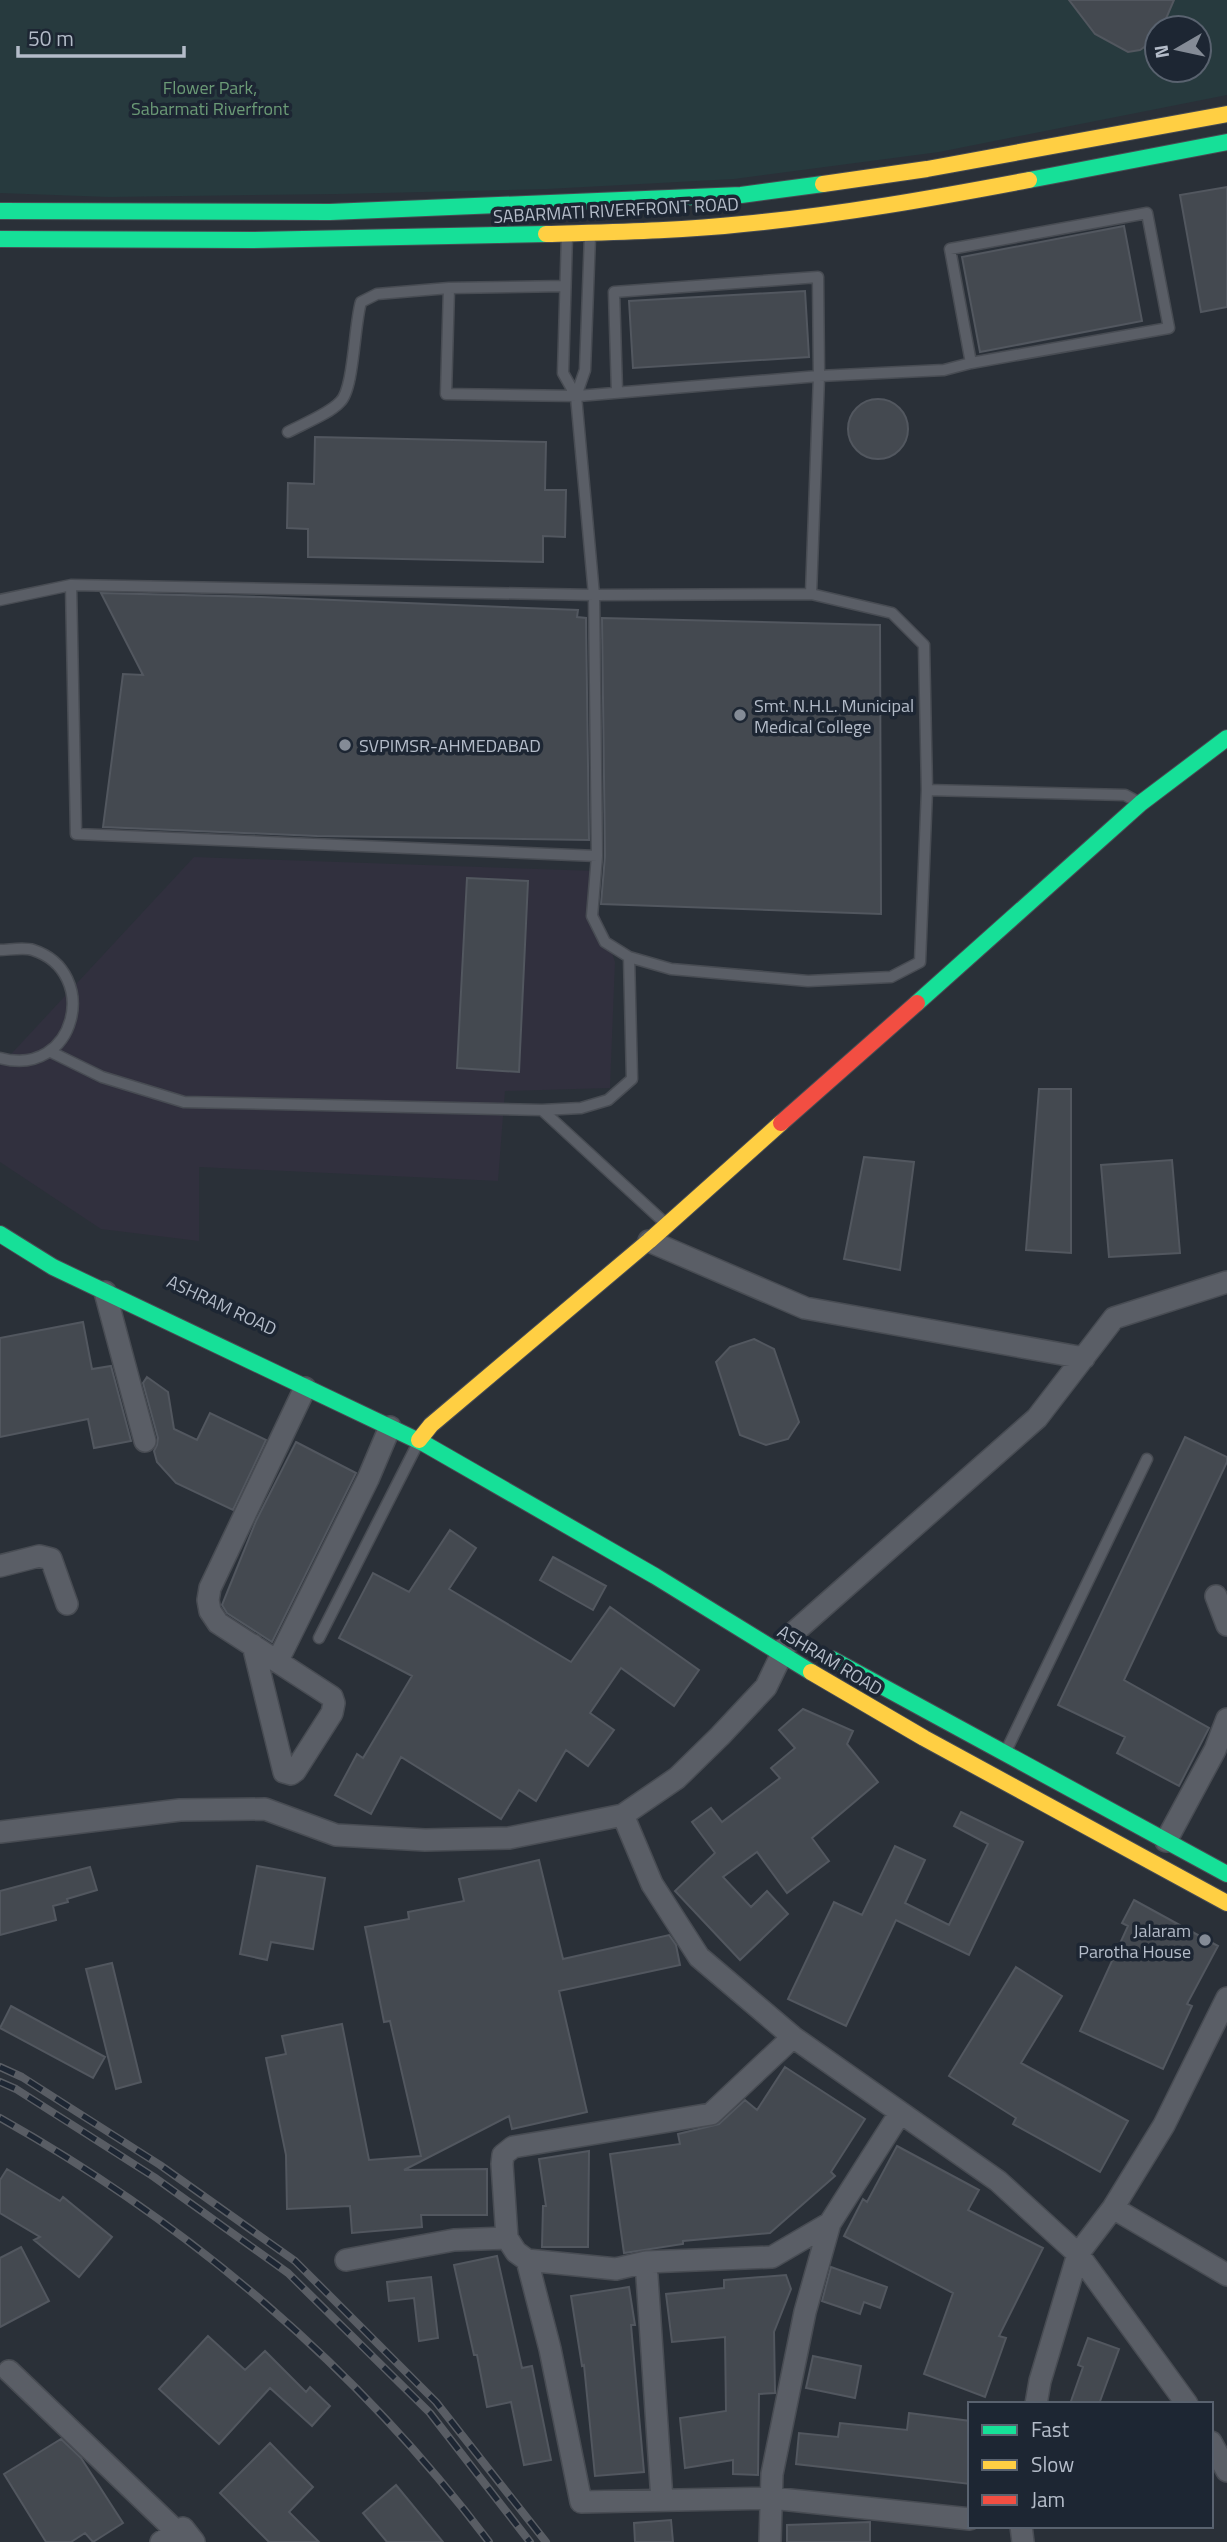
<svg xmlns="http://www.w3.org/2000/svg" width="1227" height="2542" font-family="'Titillium Web',sans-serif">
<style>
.medical{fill:#31303e}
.green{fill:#273a3e;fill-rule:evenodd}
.building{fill:#444950;stroke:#52575f;stroke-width:2}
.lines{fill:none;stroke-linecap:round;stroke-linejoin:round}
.lane-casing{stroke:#484c53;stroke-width:13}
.street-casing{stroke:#484c53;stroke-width:24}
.fast-casing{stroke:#484c53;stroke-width:18}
.slow-casing{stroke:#484c53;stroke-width:18}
.jam-casing{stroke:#484c53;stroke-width:18}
.lane{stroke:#5a5e66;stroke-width:10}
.street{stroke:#5a5e66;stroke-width:21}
.fast{stroke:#16e098;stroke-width:16}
.slow{stroke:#ffcf43;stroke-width:16}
.jam{stroke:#f24e42;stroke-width:16}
.rail-casing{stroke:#595d64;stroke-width:8}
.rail{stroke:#1d2633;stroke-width:5;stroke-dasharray:16;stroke-linecap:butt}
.poi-dot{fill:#848b96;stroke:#1d2633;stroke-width:2.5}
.labels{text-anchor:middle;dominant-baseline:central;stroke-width:7;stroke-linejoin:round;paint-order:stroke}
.park-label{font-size:18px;fill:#6b9a76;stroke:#1d2633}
.street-label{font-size:18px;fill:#b4bcc9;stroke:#1d2633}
.poi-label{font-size:18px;fill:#b4bcc9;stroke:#1d2633;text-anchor:start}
</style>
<rect width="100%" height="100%" fill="#2a3038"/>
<path class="medical" d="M194 857 597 871 596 904 615 962 610 1088 505 1091 498 1181 199 1167V1241L101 1229 0 1162V1066Z"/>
<path class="green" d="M0 0H1227V95L939 152 734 179 547 189 338 194 109 197 0 193ZM1157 28H1199V70H1157Z"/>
<path class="building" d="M1069 0H1174L1162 28H1157V38L1140 50 1128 52 1095 34Z
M1227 187V307L1201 312 1180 195Z
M1124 226 1142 321 980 352 962 257Z
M805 291 809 357 633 368 629 301Z
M848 429a30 30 0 1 1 60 0a30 30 0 1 1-60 0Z
M315 437 546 442 545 490H566L565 537 543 536V562L308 557V529L287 528 288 483 314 484Z
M101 593 261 597 578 610 577 617 586 618 589 840 317 836 103 827 123 674 143 675Z
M602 618 880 625 881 914 601 904 605 856Z
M467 878 528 881 519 1072 457 1068Z
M1039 1089H1071V1253L1026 1250Z
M864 1157 914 1162 900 1270 844 1259Z
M1172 1160 1180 1253 1109 1257 1101 1165Z
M83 1322 92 1369 111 1366 131 1441 94 1448 88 1419 0 1437V1338Z
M754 1339 774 1349 799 1422 788 1439 766 1445 740 1435 716 1362 730 1347Z
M147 1377 168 1392 174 1429 197 1440 210 1413 266 1440 233 1510 176 1483 157 1462 154 1451 157 1445 158 1438 143 1383Z
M1185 1437 1227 1457V1462L1124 1680 1209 1728 1179 1786 1117 1753 1125 1737 1058 1705Z
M296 1442 356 1473 272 1642 227 1613 222 1605 256 1521Z
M450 1530 476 1548 449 1589 571 1662 610 1607 699 1670 674 1706 621 1668 590 1713 614 1730 588 1766 566 1750 536 1801 519 1790 501 1819 401 1757 371 1814 335 1795 357 1754 363 1758 412 1676 339 1638 373 1573 409 1592Z
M553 1557 606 1586 593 1610 540 1580Z
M803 1709 853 1731 847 1744 878 1782 812 1838 829 1861 787 1893 757 1852 723 1877 751 1907 767 1891 788 1914 740 1960 675 1891 715 1853 692 1822 711 1808 722 1822 780 1778 771 1768 795 1748 779 1730Z
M961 1812 1023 1842 969 1955 896 1920 846 2026 788 1999 834 1902 862 1915 895 1846 925 1860 905 1903 949 1925 988 1844 954 1826Z
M539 1860 563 1959 669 1935 676 1945 680 1965 559 1991 587 2112 512 2129 509 2116 404 2170 487 2169V2215H421L422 2227 352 2233 350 2206 287 2209 286 2155 266 2058 286 2054 282 2036 342 2024 369 2160 421 2156 390 2021 384 2022 365 1927 409 1919 408 1912 464 1901 459 1879Z
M257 1866 325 1878 313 1949 271 1942 267 1960 240 1954Z
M90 1867 97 1890 67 1899 68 1902 53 1906 56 1920 0 1935V1891Z
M1134 1900 1218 1946 1187 2004 1192 2006 1163 2069 1080 2031 1128 1926 1122 1923Z
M112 1963 141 2082 116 2089 86 1969Z
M1016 1967 1062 1996 1021 2063 1128 2121 1100 2172 1013 2124 1016 2118 949 2076Z
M11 2006 105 2057 93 2078 0 2028Z
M785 2067 865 2119 831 2172 835 2176 770 2233 683 2241V2244L624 2253 610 2154 680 2144 678 2134 719 2124 745 2100 757 2110Z
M897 2146 979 2190 968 2210 1043 2248 999 2336 1006 2338 985 2397 924 2374 953 2293 844 2236 863 2199 867 2202Z
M589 2151 588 2247H542L543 2206H546L539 2159Z
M7 2169 60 2201 63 2197 112 2237 79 2277 34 2240 40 2237 0 2213V2180Z
M21 2247 49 2301 0 2327V2258Z
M497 2256 522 2368 532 2366 551 2460 524 2465 511 2402 487 2407 477 2355H474L454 2265Z
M831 2267 887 2287 880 2308 864 2302 860 2314 822 2301Z
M786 2275 791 2289 774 2332 775 2393 759 2394 758 2475 733 2474V2460L685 2468 680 2418 726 2411 725 2337 672 2342 666 2294 724 2288V2280Z
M431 2277 438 2338 419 2341 414 2298 389 2301 387 2282Z
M629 2287 635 2325H631L644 2472 595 2476 584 2365 582 2366 571 2296Z
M208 2336 245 2370 265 2351 306 2392 310 2387 330 2406 312 2426 270 2388 219 2444 159 2389Z
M1088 2338 1119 2349 1099 2404H1070L1083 2367 1078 2365Z
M813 2356 861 2366 855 2398 806 2388Z
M909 2413 970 2421V2484L796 2464 799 2433 838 2437 840 2423 907 2430Z
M61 2439 81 2458 123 2523 93 2542 85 2533 71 2542H46L4 2474Z
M270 2443 313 2487 289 2512 319 2542H269L220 2493Z
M396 2485 443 2542H387L363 2513Z
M671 2520 673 2542H635L634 2523Z
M870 2522V2542H787V2525Z"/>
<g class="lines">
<g class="lane-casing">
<path id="lane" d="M567 235 563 373 576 396 594 595 597 856 592 916 605 942 629 957
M565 286 449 288 446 394 578 396 819 376 944 370 971 363 1169 328 1147 213 950 249 971 363
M617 392 614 292 818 277 819 376 811 594 892 613 924 645 927 790
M576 396 585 370 590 236
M288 432C303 424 329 414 340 402 354 390 354 325 361 302L377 294 449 288
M0 600 71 585
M597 856 76 834 71 585 594 595 811 594
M0 950C9 950 24 947 33 950 101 972 76 1079 0 1058
M51 1052 102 1077 184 1102 542 1110 665 1223
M542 1110 581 1108 608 1100 632 1079 629 957 671 969 808 981 891 977 920 962 927 790 1125 795 1138 802
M319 1638 418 1443
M1006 1751 1147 1459"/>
</g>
<g class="street-casing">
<path id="street" d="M649 1241 805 1308 1084 1358
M105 1292 145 1441
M0 1566 39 1556 51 1559 67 1604
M1216 1596 1227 1625
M253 1645 284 1772 291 1774 295 1771 332 1713 334 1703 332 1697 218 1623 210 1611 208 1600 210 1588 305 1388
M278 1660 368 1479 390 1427
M623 1815 652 1884 699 1957 793 2037 998 2181 1078 2254 1187 2404
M0 1832 180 1810 265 1809 336 1835 425 1840 509 1838 623 1815 677 1778 720 1736 766 1687 791 1635 1037 1418 1114 1318 1227 1282
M1166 1841 1215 1750 1227 1719
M793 2037 711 2114 513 2147 503 2155 502 2164 507 2238 516 2252 527 2260 616 2269 646 2262 772 2257 830 2223
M1113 2208 1227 2275
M346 2260 454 2240 507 2238
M527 2260 550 2349 581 2502 771 2498 970 2519
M646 2262 662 2500
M9 2371 177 2532
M1036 2404 1040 2381 1078 2254 1113 2208 1164 2125 1227 1998
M1211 2442 1227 2471
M1021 2526 1023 2542
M161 2542 183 2528 194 2542
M770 2542 772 2474 805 2312 830 2223 900 2113"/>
</g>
<g class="fast-casing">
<path id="fast" d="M1029 180 1227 142
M0 211 330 212 741 195 823 184
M0 239 251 240 546 234
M917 1003 1141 803 1227 738
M0 1234 53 1267 425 1444 655 1576 811 1672
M832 1659 1227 1874"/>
</g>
<g class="slow-casing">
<path id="slow" d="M823 184 927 169 1227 114
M546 234C611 232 678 231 743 224 839 215 934 198 1029 180
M419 1440 431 1425 649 1241 781 1123
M811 1672 924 1738 1227 1903"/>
</g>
<g class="jam-casing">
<path id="jam" d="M781 1123 917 1003"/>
</g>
<use href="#lane" class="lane"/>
<use href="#street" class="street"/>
<use href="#fast" class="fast"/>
<use href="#slow" class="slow"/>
<use href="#jam" class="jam"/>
<g class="rail-casing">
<path id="rail" d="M0 2067 22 2077 160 2165 295 2261 436 2402 546 2542
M0 2082 16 2089 154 2177 288 2273 430 2413 530 2542
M0 2118C189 2224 359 2369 489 2542"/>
</g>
<use href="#rail" class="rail"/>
</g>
<g class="poi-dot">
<circle cx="740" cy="715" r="7"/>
<circle cx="345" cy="745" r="7"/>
<circle cx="1205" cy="1940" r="7"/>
</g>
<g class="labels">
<g class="park-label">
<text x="210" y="87">Flower Park,<tspan x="210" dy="21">Sabarmati Riverfront</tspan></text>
</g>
<g class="street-label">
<text transform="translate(616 210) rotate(-3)">SABARMATI RIVERFRONT ROAD</text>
<text transform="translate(222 1305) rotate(25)">ASHRAM ROAD</text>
<text transform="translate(830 1660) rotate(31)">ASHRAM ROAD</text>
</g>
<g class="poi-label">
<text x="754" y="705">Smt. N.H.L. Municipal<tspan x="754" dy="21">Medical College</tspan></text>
<text x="359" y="745">SVPIMSR-AHMEDABAD</text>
<text x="1191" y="1930" text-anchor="end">Jalaram<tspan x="1191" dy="21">Parotha House</tspan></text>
</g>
</g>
<rect x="968" y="2402" width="245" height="126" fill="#1d2633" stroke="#59626f" stroke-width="2"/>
<rect x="982" y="2425" width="35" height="10" fill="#16e098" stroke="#59626f" stroke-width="2"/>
<text x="1031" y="2437" font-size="21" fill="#b4bcc9">Fast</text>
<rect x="982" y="2460" width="35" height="10" fill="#ffcf43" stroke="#59626f" stroke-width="2"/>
<text x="1031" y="2472" font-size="21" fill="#b4bcc9">Slow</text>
<rect x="982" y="2495" width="35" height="10" fill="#f24e42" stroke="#59626f" stroke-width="2"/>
<text x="1031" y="2507" font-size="21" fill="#b4bcc9">Jam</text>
<g transform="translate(1178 49) rotate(261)"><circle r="33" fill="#1d2633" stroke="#59626f" stroke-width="2"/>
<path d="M0-5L12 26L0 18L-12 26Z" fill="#848b96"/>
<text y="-10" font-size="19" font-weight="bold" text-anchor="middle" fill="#b4bcc9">N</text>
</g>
<path d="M18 46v10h166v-10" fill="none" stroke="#b4bcc9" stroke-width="3.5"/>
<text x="28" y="46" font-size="21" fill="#b4bcc9" stroke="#1d2633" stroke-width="5" paint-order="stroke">50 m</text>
</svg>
